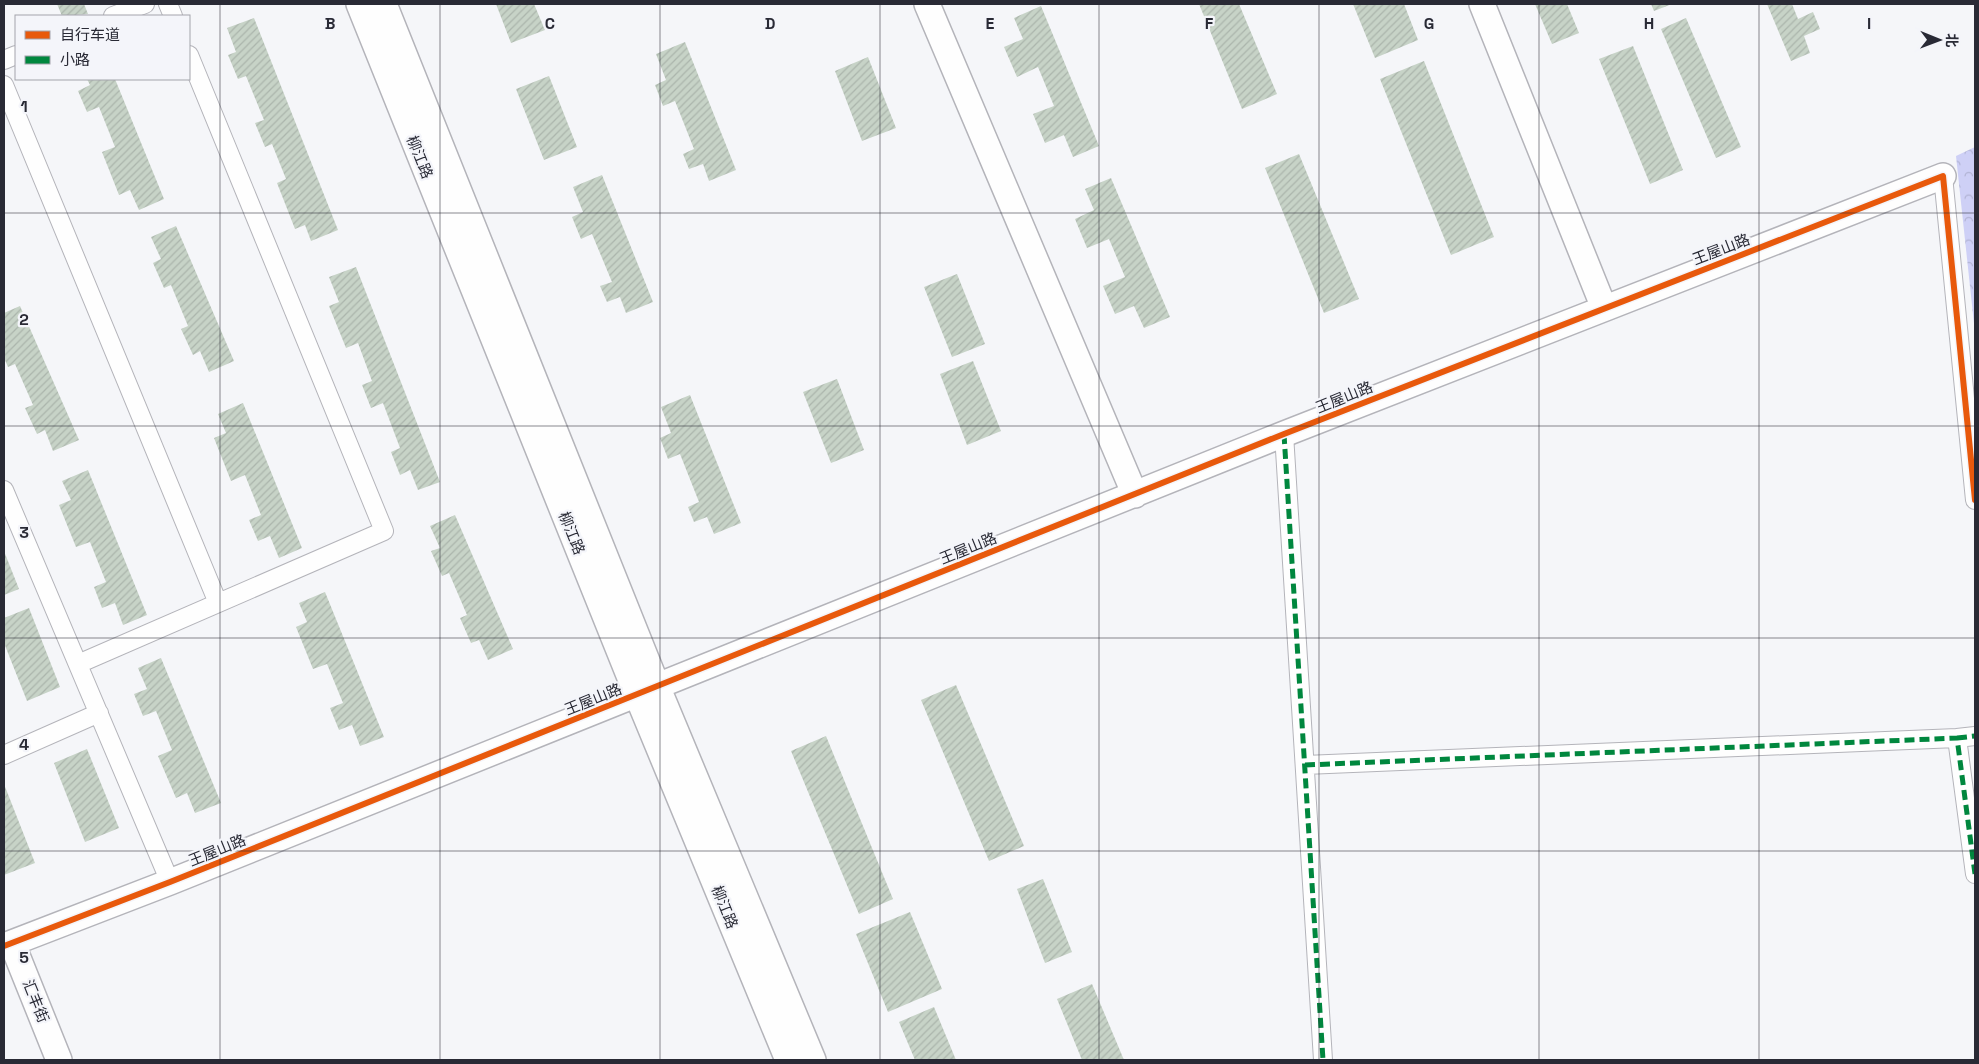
<svg xmlns="http://www.w3.org/2000/svg" width="1979" height="1064" font-family="'Space Grotesk','Noto Sans SC',sans-serif">
<style>
.forest{fill:url(#forest-crowns)}
.building{fill:url(#building-hatch)}
.lines{fill:none;stroke-linecap:round;stroke-linejoin:round}
.street-casing{stroke:#b4b4ba;stroke-width:20}
.secondary-casing{stroke:#b4b4ba;stroke-width:28}
.street{stroke:#fefefe;stroke-width:18}
.secondary{stroke:#fefefe;stroke-width:25}
.quiet{stroke:#00873e;stroke-width:5;stroke-dasharray:10 5;stroke-linecap:butt}
.cycleway-casing{stroke:#f4f5fa;stroke-width:9}
.cycleway{stroke:#e8590c;stroke-width:6}
.grid{fill:none;stroke:#292a35;stroke-width:1;stroke-opacity:0.55}
.labels{text-anchor:middle;dominant-baseline:central;stroke-width:4.5;stroke-linejoin:round;paint-order:stroke}
.street-label{font-size:15px;fill:#292a35;stroke:#f4f5fa}
.grid-label{font-size:16px;text-anchor:middle;font-weight:bold;fill:#292a35;stroke:#f4f5fa;stroke-width:4.5;stroke-linejoin:round;paint-order:stroke}
</style>
<defs>
<pattern id="forest-crowns" width="20" height="18" patternUnits="userSpaceOnUse" patternTransform="scale(1.25)"><rect width="20" height="18" fill="#ced0f6"/><path d="M2 6a3 3 0 1 1 6 0M12 15a3 3 0 1 1 6 0" fill="none" stroke="#b1b3d4"/></pattern>
<pattern id="building-hatch" width="6" height="6" patternUnits="userSpaceOnUse" patternTransform="scale(1.25)"><rect width="6" height="6" fill="#c7d3c7"/><path d="M-1 1l2-2M0 6l6-6M5 7l2-2" fill="none" stroke="#abb5ac"/></pattern>
</defs>
<rect width="100%" height="100%" fill="#f5f6f9"/>
<path class="forest" d="M1975 147V333L1956 156Z"/>
<path class="building" d="M57 4H84L88 14 62 16Z
M496 4H534L545 30 511 43Z
M1199 4H1239L1277 94 1242 109Z
M1353 4H1404L1418 40 1375 58Z
M1535 4H1567L1579 33 1552 44Z
M1651 4H1672L1654 11Z
M1767 4H1792L1798 19 1813 12 1820 29 1804 36 1810 53 1791 61Z
M1041 6 1099 146 1073 157 1064 135 1045 143 1033 114 1054 106 1038 67 1017 77 1004 47 1023 39 1014 18Z
M254 18 338 230 311 241 305 225 295 229 277 183 286 179 272 144 265 147 255 123 264 120 246 76 238 79 228 55 236 52 227 28Z
M1686 18 1741 147 1716 158 1661 29Z
M685 42 736 170 709 181 703 164 689 169 683 154 694 149 675 101 663 106 655 85 666 80 656 54Z
M1633 46 1683 170 1650 184 1599 59Z
M868 57 896 128 862 141 835 71Z
M1424 61 1494 237 1451 255 1380 79Z
M549 76 577 147 544 160 516 89Z
M87 79H115L164 199 139 210 130 190 119 195 102 152 115 147 99 107 87 112 78 91 90 85Z
M1299 154 1359 299 1324 313 1265 168Z
M602 175 653 302 626 313 620 297 607 302 600 286 612 282 592 234 581 239 572 217 583 212 573 187Z
M1111 178 1170 317 1144 328 1134 306 1115 314 1103 286 1125 277 1109 239 1087 248 1075 219 1094 210 1085 189Z
M176 226 234 361 209 372 200 351 193 355 181 329 188 326 171 285 164 288 153 263 161 259 151 237Z
M356 267 440 482 418 490 410 470 400 475 391 452 400 448 383 403 371 408 362 385 372 381 358 343 346 348 329 306 339 302 329 277Z
M957 274 985 344 952 357 924 287Z
M20 306 79 440 53 451 45 430 37 434 25 408 33 405 15 364 8 367 4 358V313Z
M973 361 1001 431 967 445 940 374Z
M837 379 864 450 831 463 803 392Z
M690 395 741 523 714 534 707 517 694 522 688 507 699 502 680 454 668 459 660 438 671 433 661 407Z
M243 403 302 548 279 558 270 536 258 541 249 520 261 515 245 475 231 481 214 438 226 433 218 414Z
M88 470 147 615 123 625 115 603 102 608 94 587 106 582 90 542 76 547 59 505 71 500 62 481Z
M455 515 513 649 488 660 479 640 471 643 460 618 467 615 449 573 442 576 431 551 440 548 430 526Z
M4 551 19 589 4 595Z
M325 592 384 737 360 746 352 725 339 730 330 708 343 703 327 664 313 669 296 627 307 622 299 603Z
M29 608 60 687 27 701 4 643V618Z
M161 658 221 803 195 813 187 793 176 798 158 756 172 750 156 711 143 716 134 694 147 689 138 668Z
M956 685 1024 846 989 861 921 700Z
M826 736 893 899 859 914 791 751Z
M87 749 119 828 85 842 54 763Z
M4 784 35 863 4 875Z
M1043 879 1072 952 1045 963 1017 889Z
M910 912 942 989 888 1012 856 934Z
M1092 984 1124 1060H1082L1057 999Z
M934 1007 956 1060H915L899 1022Z"/>
<g class="lines">
<g class="street-casing">
<path id="street" d="M168 4 173 16
M113 16 145 4
M4 60 16 55
M4 85 218 603
M1943 176 1975 500
M1284 434 1323 1060
M4 490 170 882
M78 664 384 531 189 55
M1957 738 1975 736
M4 755 99 713
M1305 765 1957 738 1975 874"/>
</g>
<g class="secondary-casing">
<path id="secondary" d="M359 4 637 695 788 1060
M384 4 657 686 813 1060
M927 4 1135 495
M1482 4 1604 308
M12 943 59 1060
M4 946 170 882 1284 434 1943 176"/>
</g>
<use href="#street" class="street"/>
<use href="#secondary" class="secondary"/>
<path class="quiet" d="M1284 434 1323 1060
M1957 738 1975 736
M1305 765 1957 738 1975 874"/>
<g class="cycleway-casing">
<path id="cycleway" d="M4 946 170 882 1284 434 1943 176 1975 500"/>
</g>
<use href="#cycleway" class="cycleway"/>
</g>
<path class="grid" d="M220 4V1060M440 4V1060M660 4V1060M880 4V1060M1099 4V1060M1319 4V1060M1539 4V1060M1759 4V1060M4 213H1975M4 426H1975M4 638H1975M4 851H1975"/>
<g class="labels">
<g class="street-label">
<text transform="translate(420 157) rotate(68)">柳江路</text>
<text transform="translate(1721 249) rotate(-21)">王屋山路</text>
<text transform="translate(1344 397) rotate(-22)">王屋山路</text>
<text transform="translate(572 533) rotate(68)">柳江路</text>
<text transform="translate(968 548) rotate(-22)">王屋山路</text>
<text transform="translate(593 699) rotate(-22)">王屋山路</text>
<text transform="translate(217 850) rotate(-22)">王屋山路</text>
<text transform="translate(725 907) rotate(68)">柳江路</text>
<text transform="translate(36 1001) rotate(68)">汇丰街</text>
</g>
</g>
<g class="grid-label">
<text x="330" y="29">B</text>
<text x="550" y="29">C</text>
<text x="770" y="29">D</text>
<text x="990" y="29">E</text>
<text x="1209" y="29">F</text>
<text x="1429" y="29">G</text>
<text x="1649" y="29">H</text>
<text x="1869" y="29">I</text>
<text x="24" y="112">1</text>
<text x="24" y="325">2</text>
<text x="24" y="538">3</text>
<text x="24" y="750">4</text>
<text x="24" y="963">5</text>
</g>
<rect width="1979" height="1064" fill="none" stroke="#292a35" stroke-width="10"/>
<rect x="15" y="15" width="175" height="65" fill="#f4f5fa" stroke="#a3a4ab"/>
<rect x="25" y="31" width="25" height="8" fill="#e8590c" stroke="#a3a4ab"/>
<text x="60" y="40" font-size="15" fill="#292a35">自行车道</text>
<rect x="25" y="56" width="25" height="8" fill="#00873e" stroke="#a3a4ab"/>
<text x="60" y="65" font-size="15" fill="#292a35">小路</text>
<g transform="translate(1939 40) rotate(91)" stroke="#f4f5fa" stroke-width="4" paint-order="stroke">
<path d="M0-4L9 19L0 12L-9 19Z" fill="#292a35"/>
<text y="-8" font-size="14" font-weight="bold" text-anchor="middle" fill="#292a35">北</text>
</g>
</svg>
